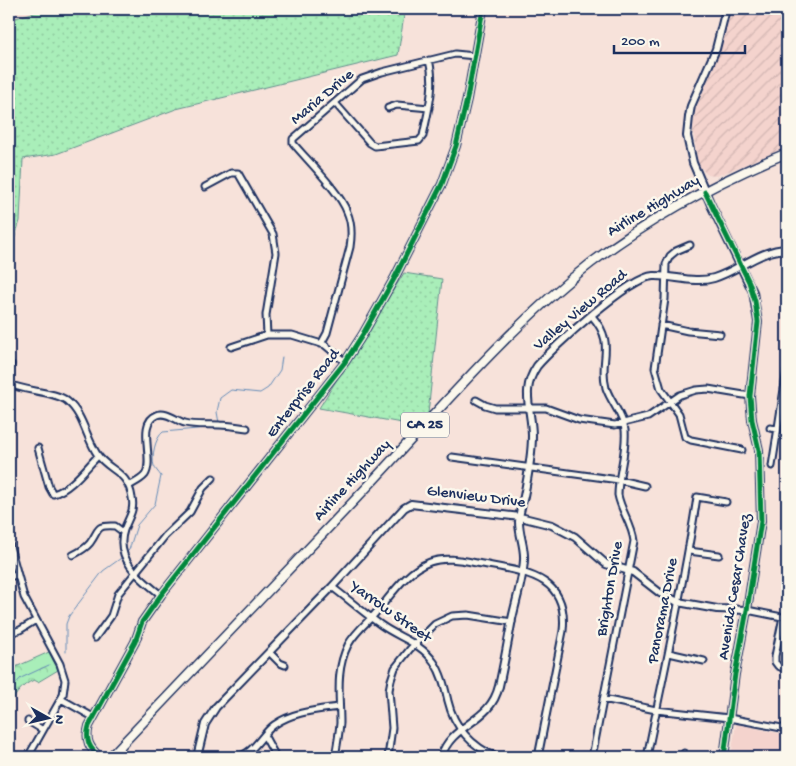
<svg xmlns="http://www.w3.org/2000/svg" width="796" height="766" font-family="'Gochi Hand',sans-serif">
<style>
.built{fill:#f4d3cd}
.industrial{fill:url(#industrial-furrows)}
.grass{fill:url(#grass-dots);stroke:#628e8c}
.park{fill:url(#park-crowns);stroke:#628e8c}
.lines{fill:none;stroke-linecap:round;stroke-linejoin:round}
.stream{stroke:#658cb8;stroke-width:1}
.minor-casing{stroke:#1b2f5e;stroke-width:9}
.tertiary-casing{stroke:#1b2f5e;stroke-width:10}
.primary-casing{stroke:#1b2f5e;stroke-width:11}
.minor{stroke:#fbf7ec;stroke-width:5}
.tertiary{stroke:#fbf7ec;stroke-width:6}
.primary{stroke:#fbf7ec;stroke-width:8}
.cycleway-casing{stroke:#fbf7ec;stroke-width:8}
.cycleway{stroke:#00873e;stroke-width:5}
.labels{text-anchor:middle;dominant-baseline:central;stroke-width:5;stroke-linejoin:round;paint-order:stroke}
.shield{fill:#fbf7ec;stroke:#5e6b89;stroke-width:1}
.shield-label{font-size:15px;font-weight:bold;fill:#1b2f5e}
.street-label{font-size:16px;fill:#1b2f5e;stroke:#fbf7ec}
</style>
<defs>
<pattern id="industrial-furrows" width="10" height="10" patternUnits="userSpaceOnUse" patternTransform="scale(1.25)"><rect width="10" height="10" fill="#f4d3cd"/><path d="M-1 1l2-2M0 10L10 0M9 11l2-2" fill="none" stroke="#d1b5b2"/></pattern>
<pattern id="grass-dots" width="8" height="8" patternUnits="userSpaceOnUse" patternTransform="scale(1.25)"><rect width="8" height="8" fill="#a9eeb9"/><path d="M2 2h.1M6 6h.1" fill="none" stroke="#91cca1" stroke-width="1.8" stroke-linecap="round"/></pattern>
<pattern id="park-crowns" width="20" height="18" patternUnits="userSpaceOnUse" patternTransform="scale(1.25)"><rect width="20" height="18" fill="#a9eeb9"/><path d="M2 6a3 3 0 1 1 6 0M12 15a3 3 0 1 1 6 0" fill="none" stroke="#91cca1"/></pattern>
</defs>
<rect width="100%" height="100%" fill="#f7e2da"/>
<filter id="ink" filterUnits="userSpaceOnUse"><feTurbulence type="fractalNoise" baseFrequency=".02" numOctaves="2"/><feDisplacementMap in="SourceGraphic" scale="10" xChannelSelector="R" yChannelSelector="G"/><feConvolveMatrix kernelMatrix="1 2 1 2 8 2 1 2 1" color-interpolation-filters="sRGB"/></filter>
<g filter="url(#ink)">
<path class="built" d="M736 724 787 735V757H731Z"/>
<path class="industrial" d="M732 9H778L787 10V53L784 71 787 72V147L717 176 707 175 698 164 693 130 696 108 713 69Z"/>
<path class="grass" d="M45 9H405L398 55 176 109 56 154 23 159 20 221 12 246H9V20Z
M404 273 442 279 428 414 418 426 319 408Z"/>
<path class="park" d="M49 652 58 670 38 682 34 680C20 686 18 693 9 704V670Z"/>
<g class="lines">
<path class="stream" d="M219 423 217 412 220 398 231 390 260 393 268 388 280 370 282 357
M126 553 129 550 137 525 155 504 161 476C159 473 155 469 154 466 151 457 155 438 163 432L220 427
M66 652V624L69 616 103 571 124 556
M9 691 21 678 49 665"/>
<g class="minor-casing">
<path id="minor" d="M335 103 370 143 375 146 419 141 423 136C428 111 436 85 429 60
M388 108 397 105 429 108
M205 187 231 173H238L273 234 276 253 266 315 267 335
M690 245 676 251 670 256 666 264 665 299 655 368 661 389 679 414 685 437 691 440 742 450
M661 325 688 331 720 334
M321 344 327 333 350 247C352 234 352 223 347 212 340 192 307 160 293 143V139L362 79 382 72 455 54 475 56
M231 347 267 335H292L325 345 345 362
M9 371 11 364
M9 384C24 391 57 392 67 401 83 414 86 437 97 454 109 472 128 470 132 498 135 511 128 518 124 530 114 559 141 579 161 595
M476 400 485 405 495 408H546L579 420 615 425 648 417 680 395 696 390 708 389 750 396
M770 428 778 429
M38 448 49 487 53 494C70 490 86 468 98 456
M452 457 619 480 645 486
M772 466 787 370
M129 486C134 483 141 480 145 475 155 460 136 423 157 415 166 411 177 421 185 423 197 426 209 424 220 425 229 425 238 427 247 428
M9 543 24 597 60 664 65 680 63 695 28 757
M689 551 719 555
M73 555C79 552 86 548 90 543 100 529 95 525 115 526L123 532
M9 577 17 575
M332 587C348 599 364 613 381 625 399 638 420 642 434 662 442 674 445 688 448 701 454 727 472 747 497 757
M747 610 787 618
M783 617 775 656V662L778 666 787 670
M9 633 20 630 36 620
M95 638 111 616 118 594 165 536 190 512 203 488 213 478
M269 652 280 663 285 665
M669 653 704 661
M61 699 93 717
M603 699 656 710 729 718 787 729
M28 721 43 730
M264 735 276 757
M180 757H197
M235 757C254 755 261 734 274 725 292 712 317 710 338 707
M335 757C337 746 339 735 340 723 340 697 335 671 348 645 354 634 363 626 372 617 389 599 405 571 430 562 446 556 465 561 482 564 524 572 569 575 563 631L538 757
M388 757 392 728 389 690 391 680 395 668 410 649 435 624 452 616 468 615 512 622
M592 757 634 541C632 524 621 511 618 495 618 474 627 452 625 430 623 414 611 403 606 388 598 359 617 345 592 316
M647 757C664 671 684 585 697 497L726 502
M683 757 684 753"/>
</g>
<g class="tertiary-casing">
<path id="tertiary" d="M100 757C89 748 85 740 89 726L135 642 142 622 161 595 345 362 363 334 394 279 442 184 456 146 467 99 483 9
M197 757 205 724 216 707 332 587 404 508 411 504 520 517 552 525 575 537 606 564 633 572 660 593 678 602 717 609 747 610
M441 757C452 722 490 724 499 686 504 664 508 641 512 619 516 600 523 579 524 560 525 547 519 535 519 522 519 513 522 504 524 496 528 476 532 456 532 436 532 409 520 391 537 366 553 347 630 277 653 276 673 275 693 284 714 278 740 270 759 250 787 249
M724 757 735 674 747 610 761 521 759 450 752 420 750 396 758 322 753 292 711 205 693 163 687 136 689 117 691 106 716 49 726 9"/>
</g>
<g class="primary-casing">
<path id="primary" d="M110 757C196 666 283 575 370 484 441 408 509 327 591 263 651 218 718 181 787 153"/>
</g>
<use href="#minor" class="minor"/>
<use href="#tertiary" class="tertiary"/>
<use href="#primary" class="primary"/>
<g class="cycleway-casing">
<path id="cycleway" d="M705 192 749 282 755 301 758 322 750 396 752 420 759 450 761 521 747 610 735 674 724 757
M100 757C89 748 85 740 89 726L135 642 142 622 161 595 345 362 363 334 394 279 442 184 456 146 467 99 483 9"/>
</g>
<use href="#cycleway" class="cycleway"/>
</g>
</g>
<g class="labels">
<rect class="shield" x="401" y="412.5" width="48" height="25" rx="4"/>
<g class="shield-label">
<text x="425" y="425">CA 25</text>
</g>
<g class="street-label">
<text transform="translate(323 98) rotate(-40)">Maria Drive</text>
<text transform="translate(654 207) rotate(-31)">Airline Highway</text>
<text transform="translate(581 311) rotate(-40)">Valley View Road</text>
<text transform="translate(304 394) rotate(-52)">Enterprise Road</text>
<text transform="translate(353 481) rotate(-47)">Airline Highway</text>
<text transform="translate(476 498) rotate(7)">Glenview Drive</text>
<text transform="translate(736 587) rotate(-81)">Avenida Cesar Chavez</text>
<text transform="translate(611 589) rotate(-80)">Brighton Drive</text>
<text transform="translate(664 611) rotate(-79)">Panorama Drive</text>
<text transform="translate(390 613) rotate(35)">Yarrow Street</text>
</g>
</g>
<rect width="796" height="766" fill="none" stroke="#fbf7ec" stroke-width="30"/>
<rect x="15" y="15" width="766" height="736" fill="none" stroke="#1b2f5e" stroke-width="2" filter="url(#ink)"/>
<g transform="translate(48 718) rotate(98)" stroke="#fbf7ec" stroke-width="4" paint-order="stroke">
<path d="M0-4L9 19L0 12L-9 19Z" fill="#1b2f5e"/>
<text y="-8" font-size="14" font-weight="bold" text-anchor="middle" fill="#1b2f5e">N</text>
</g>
<path d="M614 45v8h131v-8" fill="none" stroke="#1b2f5e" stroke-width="2.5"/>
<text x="621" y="45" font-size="15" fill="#1b2f5e" stroke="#fbf7ec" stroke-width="4" paint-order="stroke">200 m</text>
</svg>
